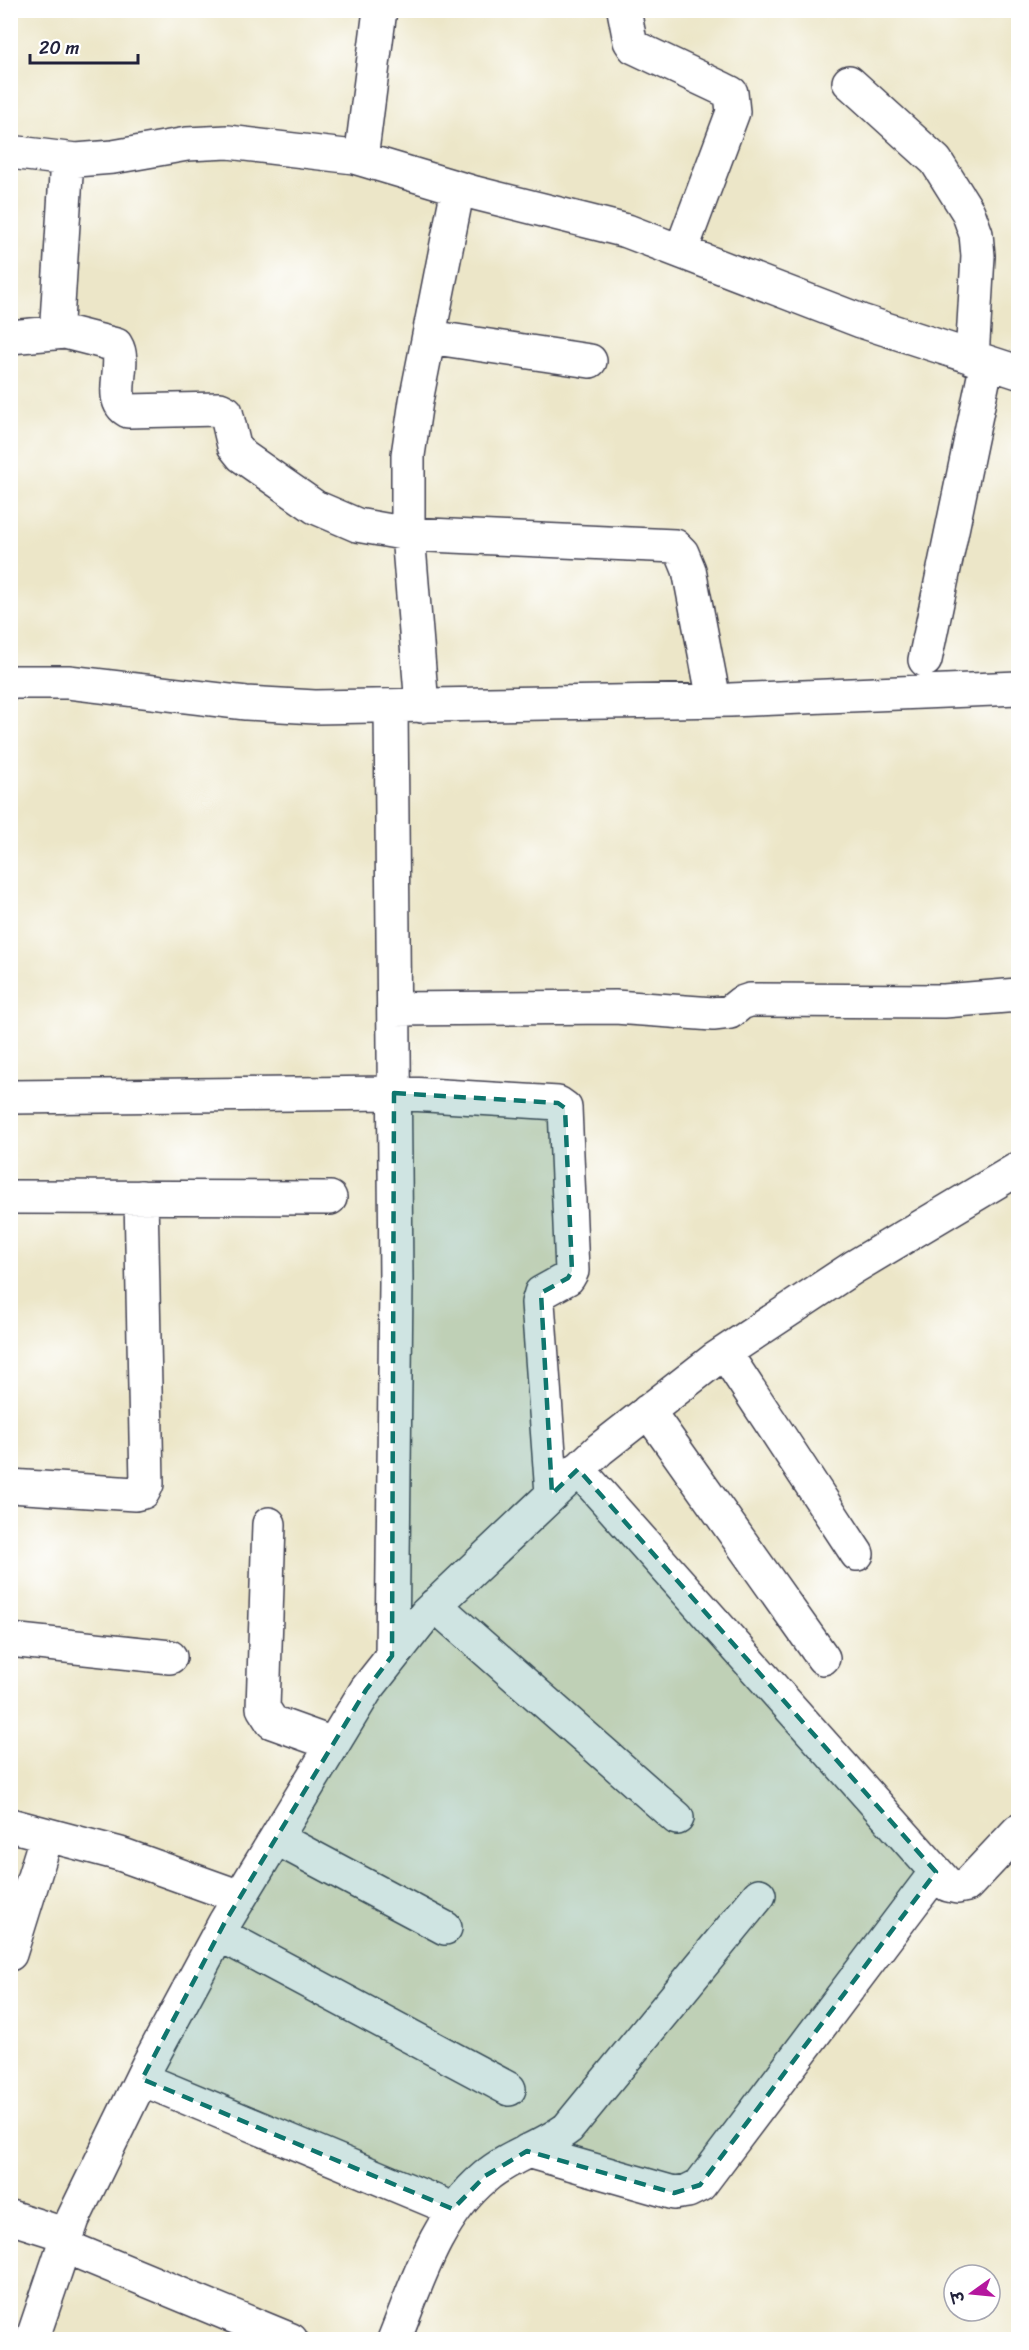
<svg xmlns="http://www.w3.org/2000/svg" width="1029" height="2350" font-family="Sriracha,'Playpen Sans Deva',sans-serif">
<style>
.lines{fill:none;stroke-linecap:round;stroke-linejoin:round}
.minor-casing{stroke:#403f50;stroke-width:36}
.minor{stroke:#fff;stroke-width:33}
.marked{fill:#0f766e;fill-opacity:0.2;stroke:#0f766e;stroke-width:4.5;stroke-dasharray:12 8;stroke-linejoin:round}
</style>
<rect width="100%" height="100%" fill="#fff"/>
<filter id="ink" filterUnits="userSpaceOnUse"><feTurbulence type="fractalNoise" baseFrequency=".0167" numOctaves="2"/><feDisplacementMap in="SourceGraphic" scale="12" xChannelSelector="R" yChannelSelector="G"/><feConvolveMatrix kernelMatrix="1 2 1 2 8 2 1 2 1" color-interpolation-filters="sRGB"/></filter>
<filter id="wash" filterUnits="userSpaceOnUse"><feTurbulence type="fractalNoise" baseFrequency=".008" numOctaves="4" result="noise"/><feDisplacementMap in="SourceGraphic" scale="24" xChannelSelector="R" yChannelSelector="G"/><feGaussianBlur stdDeviation="1.35" result="paint"/><feColorMatrix in="noise" values="0 0 0 0 0 0 0 0 0 0 0 0 0 0 0 0 0 1.4 0 .05"/><feComposite in="paint" operator="in"/></filter>
<g filter="url(#wash)">
<rect width="100%" height="100%" fill="#ece6c8"/>
</g>
<g filter="url(#ink)">
<g class="lines">
<g class="minor-casing">
<path id="minor" d="M624 10 630 41 634 47 723 89 731 93 733 112 681 251
M849 82 936 161 968 212 976 234 978 256 972 358
M10 152 76 160 113 157 187 144 228 142 354 157 475 193 627 231 861 321 1018 372
M67 159 57 321 59 327 65 332 116 345C128 364 106 399 128 411L220 409 226 412 234 446 242 456 315 507 357 525 408 534 675 546 682 553 689 570 714 700
M361 159 380 10
M10 337 65 332
M429 337 590 361
M925 660 987 362
M10 682H68L246 703 315 707 730 700 1018 688
M391 706 396 1282 392 1656
M422 706 408 534V455L416 401 458 188
M394 1009 615 1007 713 1014 730 1012 741 1003 750 1000 944 1001 1018 995
M10 1097 394 1093 558 1103 565 1108 572 1271 568 1278 541 1293 538 1303 552 1494
M10 1197 330 1198
M725 1353 857 1554
M648 1411 823 1658
M578 1469 948 1885 957 1887 967 1885 1018 1831
M10 1486 135 1494 143 1492 147 1484 141 1197
M269 1524 263 1708 272 1722 333 1744
M435 1605 677 1818
M10 1640 170 1657
M10 1825 120 1854 240 1897
M276 1838 445 1928
M219 1934 509 2089
M10 1954 47 1835
M142 2079 453 2209
M527 2151 674 2193 688 2191 700 2185 936 1872
M10 2217 67 2235
M64 2246 291 2340
M32 2340 73 2219 149 2063 225 1922 366 1690 426 1614 600 1449 715 1359 854 1267 1018 1169
M394 2340C417 2283 436 2218 485 2177 509 2156 542 2148 568 2128L759 1895"/>
</g>
<use href="#minor" class="minor"/>
</g>
</g>
<path class="marked" d="M394 1093 558 1103 565 1108 572 1271 568 1278 541 1293 552 1494 578 1469 936 1872 700 2185 674 2193 527 2151 485 2176 453 2209 142 2079 225 1922 366 1690 392 1656Z"/>
<rect width="1029" height="2350" fill="none" stroke="#fff" stroke-width="36"/>
<g transform="translate(972 2293) rotate(255)"><circle r="28" fill="#ffffff" stroke="#a7a7b1" stroke-width="1.5"/>
<path d="M0-4.5L10 22L0 15L-10 22Z" fill="#b5179e"/>
<text y="-9" font-size="16" font-weight="bold" text-anchor="middle" fill="#22223b">उ</text>
</g>
<path d="M30 54v9h108v-9" fill="none" stroke="#22223b" stroke-width="3"/>
<text x="39" y="54" font-size="18" fill="#22223b" stroke="#ffffff" stroke-width="4.5" paint-order="stroke">20 m</text>
</svg>
